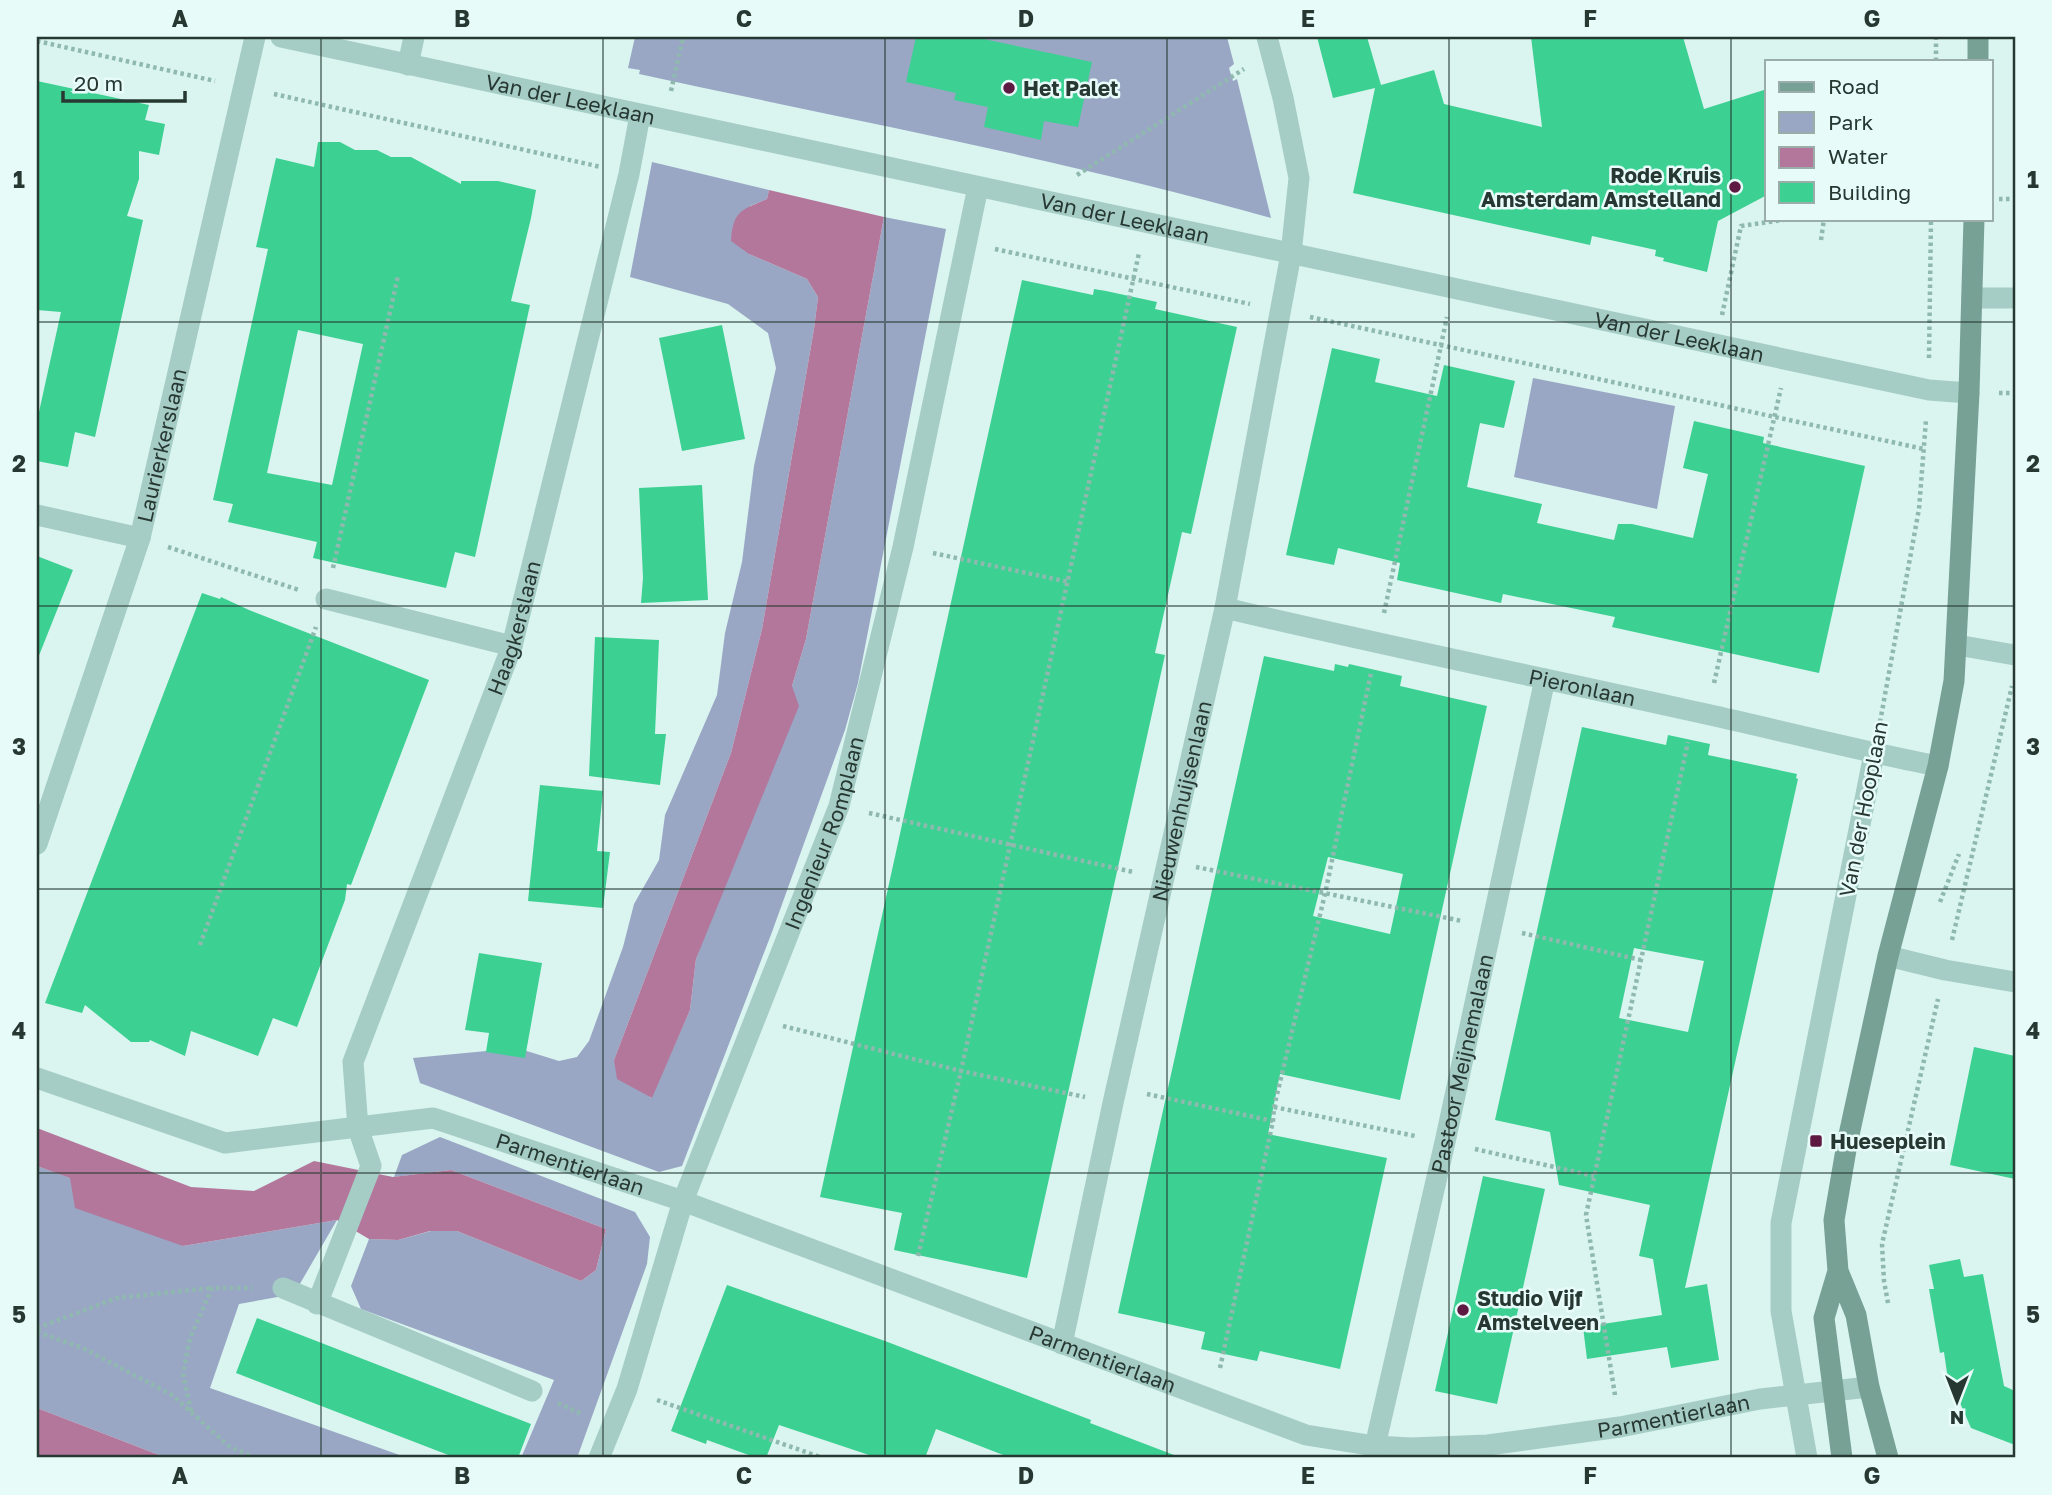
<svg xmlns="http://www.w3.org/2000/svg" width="2052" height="1495" font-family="'Golos Text',sans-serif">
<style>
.green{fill:#99a7c4}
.water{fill:#b3779c}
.building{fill:#3cd092;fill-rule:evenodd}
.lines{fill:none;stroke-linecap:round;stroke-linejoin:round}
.path{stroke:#8fb9af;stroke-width:4.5;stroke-dasharray:3.5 3.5;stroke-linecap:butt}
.lane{stroke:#a5cdc5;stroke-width:21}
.street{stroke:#a5cdc5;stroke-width:21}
.secondary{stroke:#76a194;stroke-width:21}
.grid{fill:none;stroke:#273832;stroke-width:2;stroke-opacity:0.55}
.poi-dot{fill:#5d1942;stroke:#e7fbf9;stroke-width:2.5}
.labels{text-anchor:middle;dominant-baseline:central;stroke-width:5;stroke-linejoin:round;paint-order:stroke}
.poi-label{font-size:21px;font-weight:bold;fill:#273832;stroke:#e7fbf9;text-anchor:start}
.street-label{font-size:21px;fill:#273832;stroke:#e7fbf9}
.neatline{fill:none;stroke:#273832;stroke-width:2.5}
.grid-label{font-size:23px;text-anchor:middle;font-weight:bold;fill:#273832}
</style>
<rect width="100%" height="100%" fill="#daf4f0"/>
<path class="green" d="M635 37H1227L1234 64 1229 68 1233 81 1237 79 1271 218C1062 159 850 120 639 74L640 70 628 68Z
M652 162 769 190 767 199 750 206 749 254 807 279 818 297 814 329 762 629 731 753 614 1060 651 1098 690 1010 696 959 792 686 806 639 884 217 946 229 858 683 845 730 772 932 682 1166 659 1172 420 1083 413 1058 517 1048 559 1061 577 1057 589 1041 623 947 634 904 659 860 665 815 717 695 725 633 742 562 754 466 776 368 768 333 728 304 630 277Z
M1533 378 1675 406 1657 509 1514 477Z
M440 1137 635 1212 650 1237 647 1264 577 1458H521L554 1380 361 1309 351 1286 369 1239 398 1240 431 1231H457L581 1281 596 1270 606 1229 451 1170 394 1177 402 1155Z
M37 1166 71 1178 183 1246 337 1220 294 1294 239 1304 210 1388 408 1458H167L37 1408Z"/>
<path class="water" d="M769 190 884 217 806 639 792 686 799 706 696 959 690 1010 652 1098 617 1079 614 1060 731 753 762 629 814 329 818 297 807 279 749 254 731 241C733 211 741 210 767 199Z
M37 1128 191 1187 254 1191 314 1161 393 1177 451 1170 606 1229 596 1270 581 1281 457 1231H430L398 1240 369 1239 337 1220 183 1246 75 1208 70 1178 37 1166Z
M37 1408 167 1458H37Z"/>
<path class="building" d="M916 37H974L1092 62 1078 127 1044 121 1041 140 984 127 988 107 954 100 956 93 906 82Z
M1317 37H1367L1381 85 1434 70 1444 104 1542 127 1531 37H1683L1704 109 1767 89V195L1718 221 1707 272 1663 261 1664 258 1655 256 1656 250 1592 236 1590 245 1353 193 1375 88 1333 98Z
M37 81 149 105 145 120 165 124 159 155 139 151V179L127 216 143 220 95 437 75 432 68 467 37 461V421L61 312 37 310Z
M318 142H340L355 150H377L391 157H411L461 184V181H498L536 190 531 218 511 301 530 305 475 557 455 552 446 588 313 558 317 542 228 522 233 504 213 500 268 249 256 247 276 158 314 167ZM298 330 363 344 332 485 267 473Z
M1022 280 1093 295 1094 289 1106 291 1157 302 1155 309 1237 327 1191 534 1182 532 1155 653 1165 655 1027 1278 894 1250 902 1213 820 1197Z
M722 325 745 439 682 451 659 338Z
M1332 348 1380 359 1375 382 1437 396 1444 365 1515 381 1504 428 1480 423 1467 487 1542 504 1537 523 1614 540 1618 524H1632L1693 538 1708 474 1683 468 1694 421 1764 437 1763 443 1865 466 1819 673 1612 627 1615 617 1503 594 1501 603 1397 580 1400 563 1338 548 1334 565 1286 555Z
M702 485 708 600 641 603 643 578 639 488Z
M37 556 73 570 38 658 37 657Z
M202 593 220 599 221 597 249 610 429 680 351 885 347 884 345 900 297 1027 273 1018 258 1056 191 1031 185 1056 150 1040 149 1042H131L85 1005 82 1013 45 1003Z
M595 637 659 640 655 734H666L660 785 589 776Z
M1264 656 1334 671 1335 664 1348 667 1349 664 1402 676 1400 686 1487 706 1400 1100 1280 1074 1268 1134 1387 1158 1340 1369 1260 1351 1257 1361 1201 1349 1205 1332 1118 1313ZM1328 857 1403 874 1390 934 1313 916Z
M1582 727 1666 745 1668 735 1710 744 1708 755 1797 774 1796 778 1798 779 1685 1288 1707 1284 1719 1360 1671 1368 1667 1347 1587 1359 1583 1327 1662 1315 1653 1259 1639 1256 1650 1205 1559 1185 1550 1132 1495 1120ZM1634 948 1704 961 1688 1032 1619 1018Z
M540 785 603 791 597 851 610 852 603 908 528 901Z
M479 953 542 963 525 1058 486 1052 489 1033 465 1030Z
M1974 1047 2015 1056V1179L1950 1165Z
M1483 1176 1545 1189 1497 1404 1435 1391Z
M1960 1259 1964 1277 1983 1274 2004 1386 2015 1391V1445L1971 1428 1947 1373 1944 1352 1940 1353 1929 1289H1934L1929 1265Z
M727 1285 885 1341 1091 1420 1090 1423 1174 1455V1458H1011L936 1429 925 1458H878L779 1425 766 1458H757L707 1440 706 1444 671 1431Z
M257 1318 531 1424 518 1458H456L236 1373Z"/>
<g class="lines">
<path class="path" d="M37 41 215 81
M1936 61V37
M671 91 683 37
M274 94 601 167
M1077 175 1244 69
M1999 199H2015
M1821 240 1824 219
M995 249 1250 304
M1722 315 1741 226 1789 219
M1310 317 1924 449
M1929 358 1931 219
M1999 393H2015
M168 547 299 590
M933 553 1069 582
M333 568 398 276
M1384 613 1447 317
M1714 683 1781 388
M1880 722 1919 509 1926 420
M869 813 1133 872
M1196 867 1462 921
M1940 902 1959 854
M1522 933 1641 960
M1952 940 2012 686
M200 945 316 627
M783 1026 961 1071 1085 1097
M1147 1094 1273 1121
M1274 1107 1415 1136
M1475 1149 1594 1176
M918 1256 961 1071 1139 253
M1888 1303 1884 1281 1882 1244 1938 999
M37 1328 117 1298 211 1288
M37 1332 83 1348 172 1395 230 1447 256 1458
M1220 1368 1273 1121 1274 1107 1325 894 1371 673
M1615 1395 1586 1215 1688 742
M657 1400 823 1458
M558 1403 582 1414
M191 1411 183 1374 190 1338 212 1288H252"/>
<path class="lane" d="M37 515 140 538
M326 599 512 646
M1957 645 2015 655"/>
<g class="street">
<path id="s1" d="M281 37 1929 390 1969 393"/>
<path d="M408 65 414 37"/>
<path d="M1972 298H2015"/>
<path id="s2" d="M1225 608C1384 646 1545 678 1706 714 1783 731 1860 751 1938 766"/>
<path id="s3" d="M37 844 140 538 255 37"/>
<path d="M1888 956 1945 970 2015 982"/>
<path id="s4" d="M37 1078 225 1143 433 1118 683 1201 1306 1435 1375 1446 1411 1448 1488 1445 1620 1427 1760 1399 1869 1387"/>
<path d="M283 1288 532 1391"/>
<path id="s5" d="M317 1304 371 1166 358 1128 353 1062 512 646 629 174 640 115"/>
<path id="s6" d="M1062 1344 1113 1103 1225 608 1291 254 1299 178 1283 98 1267 37"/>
<path id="s7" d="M1375 1446 1445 1142 1545 679"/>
<path id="s8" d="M599 1458 627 1389 683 1201 839 806 903 547 978 187"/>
<path d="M1807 1458 1781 1311V1223L1874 754"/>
</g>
<path class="secondary" d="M1978 61V37
M1838 1271 1824 1318 1842 1458
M1888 1458 1869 1387 1856 1315 1838 1271 1834 1220 1847 1144 1888 956 1938 766 1954 681 1969 393 1974 219"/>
</g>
<path class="grid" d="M321 37V1458M603 37V1458M885 37V1458M1167 37V1458M1449 37V1458M1731 37V1458M37 322H2015M37 606H2015M37 889H2015M37 1173H2015"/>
<g class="poi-dot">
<circle cx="1009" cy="88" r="7"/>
<circle cx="1735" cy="187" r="7"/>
<rect x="1809" y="1134" width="14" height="14" rx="3.5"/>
<circle cx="1463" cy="1310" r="7"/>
</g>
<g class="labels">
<g class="poi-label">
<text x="1023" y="88">Het Palet</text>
<text x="1721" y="175" text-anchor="end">Rode Kruis<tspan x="1721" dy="24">Amsterdam Amstelland</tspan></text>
<text x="1830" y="1141">Hueseplein</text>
<text x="1477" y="1298">Studio Vijf<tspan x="1477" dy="24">Amstelveen</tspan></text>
</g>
<g class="street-label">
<text stroke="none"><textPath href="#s1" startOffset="296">Van der Leeklaan</textPath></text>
<text stroke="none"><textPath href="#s1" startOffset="863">Van der Leeklaan</textPath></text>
<text stroke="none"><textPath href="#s1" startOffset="1430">Van der Leeklaan</textPath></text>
<text stroke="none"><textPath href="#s3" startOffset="418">Laurierkerslaan</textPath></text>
<text stroke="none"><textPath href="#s5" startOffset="718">Haagkerslaan</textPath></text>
<text stroke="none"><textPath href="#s2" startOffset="366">Pieronlaan</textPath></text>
<text stroke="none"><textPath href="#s6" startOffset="556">Nieuwenhuijsenlaan</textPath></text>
<text transform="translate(1863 809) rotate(-79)">Van der Hooplaan</text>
<text stroke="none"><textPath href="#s8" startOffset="665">Ingenieur Romplaan</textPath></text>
<text stroke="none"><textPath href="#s7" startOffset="392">Pastoor Meijnemalaan</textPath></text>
<text stroke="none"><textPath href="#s4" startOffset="553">Parmentierlaan</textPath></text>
<text stroke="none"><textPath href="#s4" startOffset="1120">Parmentierlaan</textPath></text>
<text stroke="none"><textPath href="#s4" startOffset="1708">Parmentierlaan</textPath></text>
</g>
</g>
<rect width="2052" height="1495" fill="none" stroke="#e7fbf9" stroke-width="77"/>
<rect x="1765" y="60" width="228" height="161" fill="#e7fbf9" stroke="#9aada9" stroke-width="2"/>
<rect x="1779" y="82" width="35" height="10" fill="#76a194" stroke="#9aada9" stroke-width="2"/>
<text x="1828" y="94" font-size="21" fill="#273832">Road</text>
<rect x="1779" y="112" width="35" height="21" fill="#99a7c4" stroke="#9aada9" stroke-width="2"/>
<text x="1828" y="130" font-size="21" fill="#273832">Park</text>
<rect x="1779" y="147" width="35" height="21" fill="#b3779c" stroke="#9aada9" stroke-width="2"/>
<text x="1828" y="164" font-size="21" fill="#273832">Water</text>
<rect x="1779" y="182" width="35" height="21" fill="#3cd092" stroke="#9aada9" stroke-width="2"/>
<text x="1828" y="200" font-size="21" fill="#273832">Building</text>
<g transform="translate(1957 1401) rotate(180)" stroke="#e7fbf9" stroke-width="5" paint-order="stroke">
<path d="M0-5L12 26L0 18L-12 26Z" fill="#273832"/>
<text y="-10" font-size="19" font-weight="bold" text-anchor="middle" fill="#273832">N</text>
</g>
<path d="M63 91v10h122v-10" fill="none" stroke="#273832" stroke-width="3.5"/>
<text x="74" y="91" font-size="21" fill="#273832" stroke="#e7fbf9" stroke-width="5" paint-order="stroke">20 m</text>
<rect x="38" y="38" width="1976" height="1418" class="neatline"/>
<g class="grid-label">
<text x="180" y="27">A</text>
<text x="462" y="27">B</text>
<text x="744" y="27">C</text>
<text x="1026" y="27">D</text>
<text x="1308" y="27">E</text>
<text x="1590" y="27">F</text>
<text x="1872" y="27">G</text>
<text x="19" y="188">1</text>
<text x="2033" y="188">1</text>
<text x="19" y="472">2</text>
<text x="2033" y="472">2</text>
<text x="19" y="755">3</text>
<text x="2033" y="755">3</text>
<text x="19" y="1039">4</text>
<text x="2033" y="1039">4</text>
<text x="19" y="1323">5</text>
<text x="2033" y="1323">5</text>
<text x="180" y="1484">A</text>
<text x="462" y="1484">B</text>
<text x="744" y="1484">C</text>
<text x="1026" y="1484">D</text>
<text x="1308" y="1484">E</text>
<text x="1590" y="1484">F</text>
<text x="1872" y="1484">G</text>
</g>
</svg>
